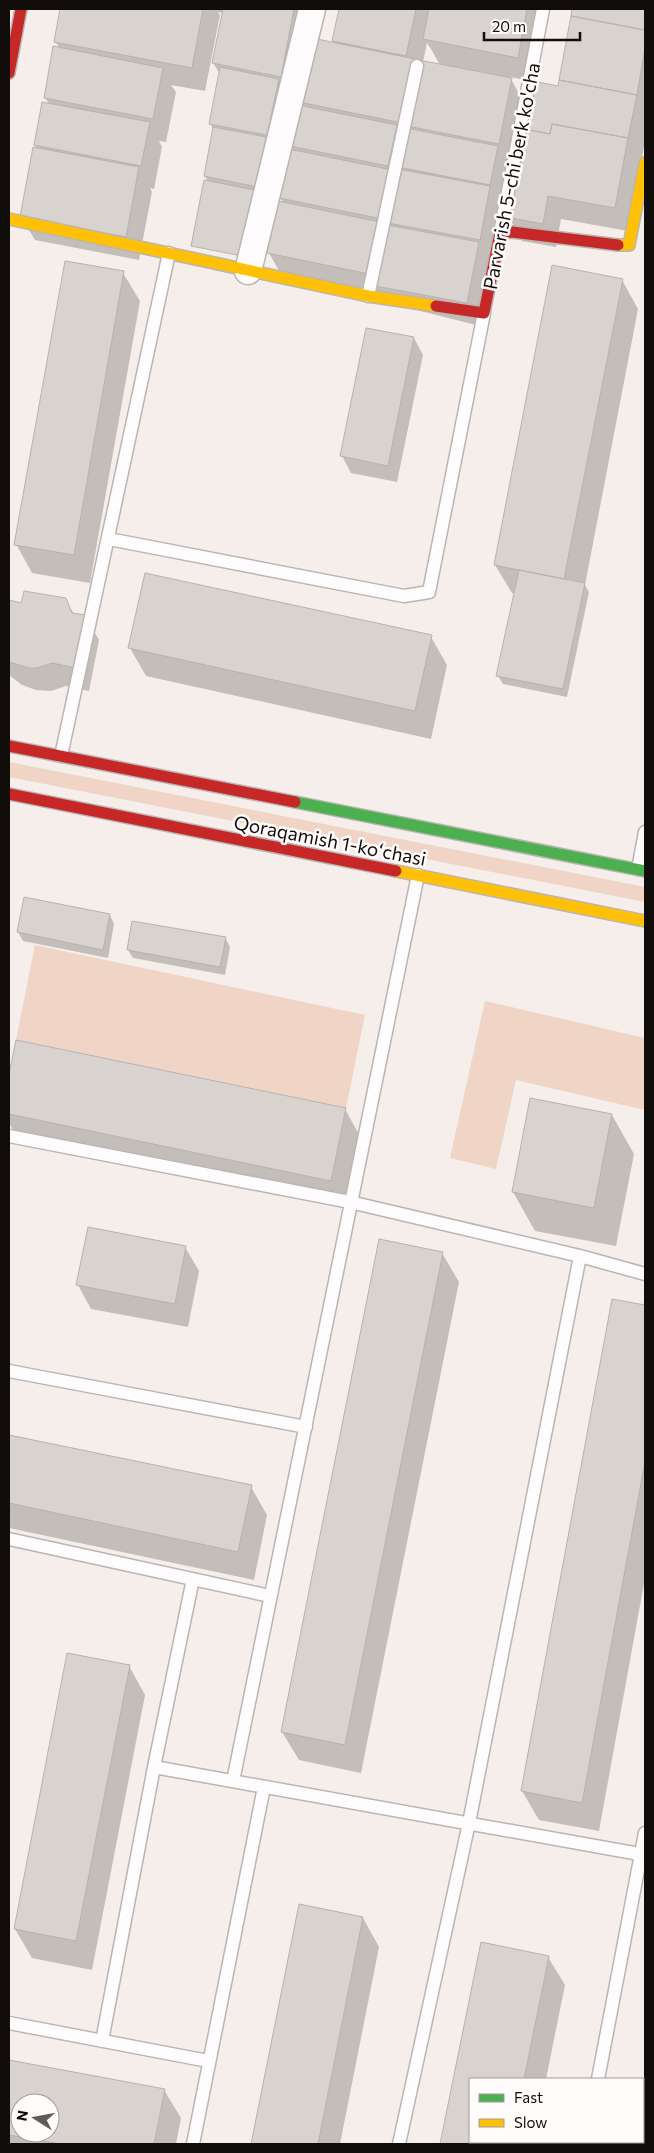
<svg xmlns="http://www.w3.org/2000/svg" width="654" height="2153" font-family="Commissioner,sans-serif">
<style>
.green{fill:#f0d5c6}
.shadow{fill:#0003;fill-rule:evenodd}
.building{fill:#d9d3d0;stroke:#b7b2ae;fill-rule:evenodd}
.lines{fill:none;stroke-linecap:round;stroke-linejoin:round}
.lane-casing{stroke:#bbb5b2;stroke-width:15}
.street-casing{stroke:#bbb5b2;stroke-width:29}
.fast-casing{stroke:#bbb5b2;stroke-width:14}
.slow-casing{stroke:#bbb5b2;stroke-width:14}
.jam-casing{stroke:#bbb5b2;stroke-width:14}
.lane{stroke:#fefcfc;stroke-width:12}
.street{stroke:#fefcfc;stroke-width:26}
.fast{stroke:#4caf50;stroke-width:11}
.slow{stroke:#ffc107;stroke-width:11}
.jam{stroke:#c62828;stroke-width:11}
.labels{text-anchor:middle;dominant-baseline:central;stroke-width:5;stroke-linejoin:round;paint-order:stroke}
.street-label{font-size:19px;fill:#110d0b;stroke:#fffcfb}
</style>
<rect width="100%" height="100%" fill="#f5eeea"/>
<path class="green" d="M9 762 645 887V902L9 777Z
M35 945 365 1015 346 1108 16 1040Z
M485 1001 645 1038V1110L516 1080 496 1169 450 1158Z"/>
<path class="shadow" d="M62 9H307L266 203 208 182 205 176 214 130 210 123 220 74 213 63 223 13 218 12 220 15 205 91 171 85 176 92 166 142 159 141 162 147 154 189 150 188 152 192 139 260 35 240 21 217 37 149 35 145 49 104 45 97 60 49 55 41Z
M340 9H540L531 81 510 77 524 103 512 167 506 166 499 202 497 201 503 211 480 326 282 276 269 253 284 203 280 198 294 151 291 146 304 108 301 102 336 45 334 41ZM427 43 431 49 440 65 423 62Z
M574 9H645V141L628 231 561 219 556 247 522 241 509 217 559 87Z
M123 273 140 301 90 583 32 573 16 544Z
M622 280 638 309 585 585 589 592 567 697 503 684 498 676 515 594 512 593 495 565Z
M414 338 423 355 397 482 351 473 342 456Z
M65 600 74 614 85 616 99 640 89 691 66 686 51 691 36 690 22 685 9 675V602L22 604Z
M431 637 447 665 431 739 146 676 130 648Z
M110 915 114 924 108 958 23 941 18 932Z
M225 938 230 947 225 975 133 958 128 950Z
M17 1041 345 1109 361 1138 347 1209 19 1140 9 1123V1080Z
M531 1100 612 1115 634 1154 616 1246 535 1231 513 1192Z
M185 1247 199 1271 188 1327 91 1309 78 1285Z
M442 1253 459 1282 361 1773 299 1760 282 1732Z
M613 1300 645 1306V1578L599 1831 539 1820 522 1791Z
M9 1436 251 1487 267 1515 254 1580 9 1528Z
M129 1666 145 1695 92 1970 32 1958 15 1929Z
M300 1905 363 1918 379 1947 340 2144H252Z
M482 1943 548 1957 565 1985 546 2079H470V2142H533V2144H441Z
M9 2061 164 2090 181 2118 176 2144H9ZM20 2103H50V2133H20Z"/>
<path class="building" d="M60 9H203L192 68 54 42Z
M223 9H294L281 77 212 63Z
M339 9H416L406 56 332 41Z
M429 9H527L518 58 423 39Z
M572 9H645V30L571 16Z
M571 16 645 30V48L637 95 559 80Z
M312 38 415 59 402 123 299 102Z
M53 46 163 68 153 119 44 98Z
M419 60 512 78 499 144 407 126Z
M220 67 279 79 267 135 209 124Z
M559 80 637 95 628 138 552 124 550 134 524 129 533 81 558 86Z
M42 102 150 122 141 166 34 145Z
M298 105 397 125 388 166 290 146Z
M552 124 628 138 615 208 548 196 543 224 507 217 524 129 550 134Z
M213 127 266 137 257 187 204 176Z
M406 128 498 146 490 185 398 167Z
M33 147 139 167 126 237 20 217Z
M289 149 392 170 382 219 279 198Z
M398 169 490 186 480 240 388 223Z
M204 180 255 190 242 256 191 246Z
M278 201 380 222 369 274 267 253Z
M387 225 479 242 467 303 375 286Z
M65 261 124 271 74 555 14 545Z
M552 265 623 279 564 579 494 565Z
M366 328 414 337 388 466 340 456Z
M519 570 585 583 563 689 496 676Z
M145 573 432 635 415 711 128 648Z
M24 591 66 598 72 613 86 615 76 668 52 663 37 668H29L9 662V600L21 603Z
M24 897 110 914 103 950 17 932Z
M132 921 226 937 220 967 127 950Z
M16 1040 346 1108 331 1181 9 1114V1074Z
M530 1098 612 1114 594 1208 512 1192Z
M88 1227 186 1246 175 1304 76 1285Z
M379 1239 443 1252 345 1745 281 1732Z
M612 1299 645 1305V1462L582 1803 521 1791Z
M9 1435 252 1485 238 1552 9 1503Z
M67 1653 130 1665 76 1941 14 1929Z
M299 1904 363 1917 318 2144H251Z
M481 1942 549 1956 524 2079H470V2142H511V2144H440Z
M9 2060 165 2089 154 2144H61L9 2135ZM20 2103H50V2133H20Z"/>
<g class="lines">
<g class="lane-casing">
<path id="lane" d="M500 233 543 9
M368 296 417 66
M109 539 404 596 429 592 484 313
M61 756 169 253
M638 869 645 832
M9 1136 350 1202 580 1256 645 1274
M9 1371 306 1427
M9 1539 270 1596
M154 1767 645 1855
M233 1781 418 875
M9 2023 208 2061
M102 2041 154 1767 193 1579
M598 2079 645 1833
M193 2144 264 1787
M399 2144 469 1823 580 1256
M586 2144V2142"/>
</g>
<g class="street-casing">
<path id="street" d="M248 271 312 9"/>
</g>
<g class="fast-casing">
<path id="fast" d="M295 802 645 871"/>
</g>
<g class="slow-casing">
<path id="slow" d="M9 219 368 296 436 306
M618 245H629L645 163
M396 871 645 921"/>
</g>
<g class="jam-casing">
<path id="jam" d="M9 73 21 9
M436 306 484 313 500 233 512 232 618 245
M9 746 295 802
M9 794 396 871"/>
</g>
<use href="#lane" class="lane"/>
<use href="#street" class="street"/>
<use href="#fast" class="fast"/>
<use href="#slow" class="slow"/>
<use href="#jam" class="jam"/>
</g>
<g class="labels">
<g class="street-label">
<text transform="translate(511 176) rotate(-79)">Parvarish 5-chi berk ko'cha</text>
<text transform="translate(330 840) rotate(11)">Qoraqamish 1-koʻchasi</text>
</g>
</g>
<rect width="654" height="2153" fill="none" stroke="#110d0b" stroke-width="20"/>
<rect x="469" y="2078" width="175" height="65" fill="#fffcfb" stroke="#a09c9b"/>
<rect x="479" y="2094" width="25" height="8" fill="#4caf50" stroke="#a09c9b"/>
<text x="514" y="2103" font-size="15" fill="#110d0b">Fast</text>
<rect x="479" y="2119" width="25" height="8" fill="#ffc107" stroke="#a09c9b"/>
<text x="514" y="2128" font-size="15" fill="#110d0b">Slow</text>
<g transform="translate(35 2118) rotate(281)"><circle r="24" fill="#fffcfb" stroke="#a09c9b"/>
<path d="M0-4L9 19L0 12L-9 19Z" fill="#615c59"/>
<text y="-8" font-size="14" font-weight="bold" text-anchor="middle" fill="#110d0b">N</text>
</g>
<path d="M484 32v8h96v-8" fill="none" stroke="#110d0b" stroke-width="2.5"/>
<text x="492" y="32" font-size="15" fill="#110d0b" stroke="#fffcfb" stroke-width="4" paint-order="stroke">20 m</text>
</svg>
